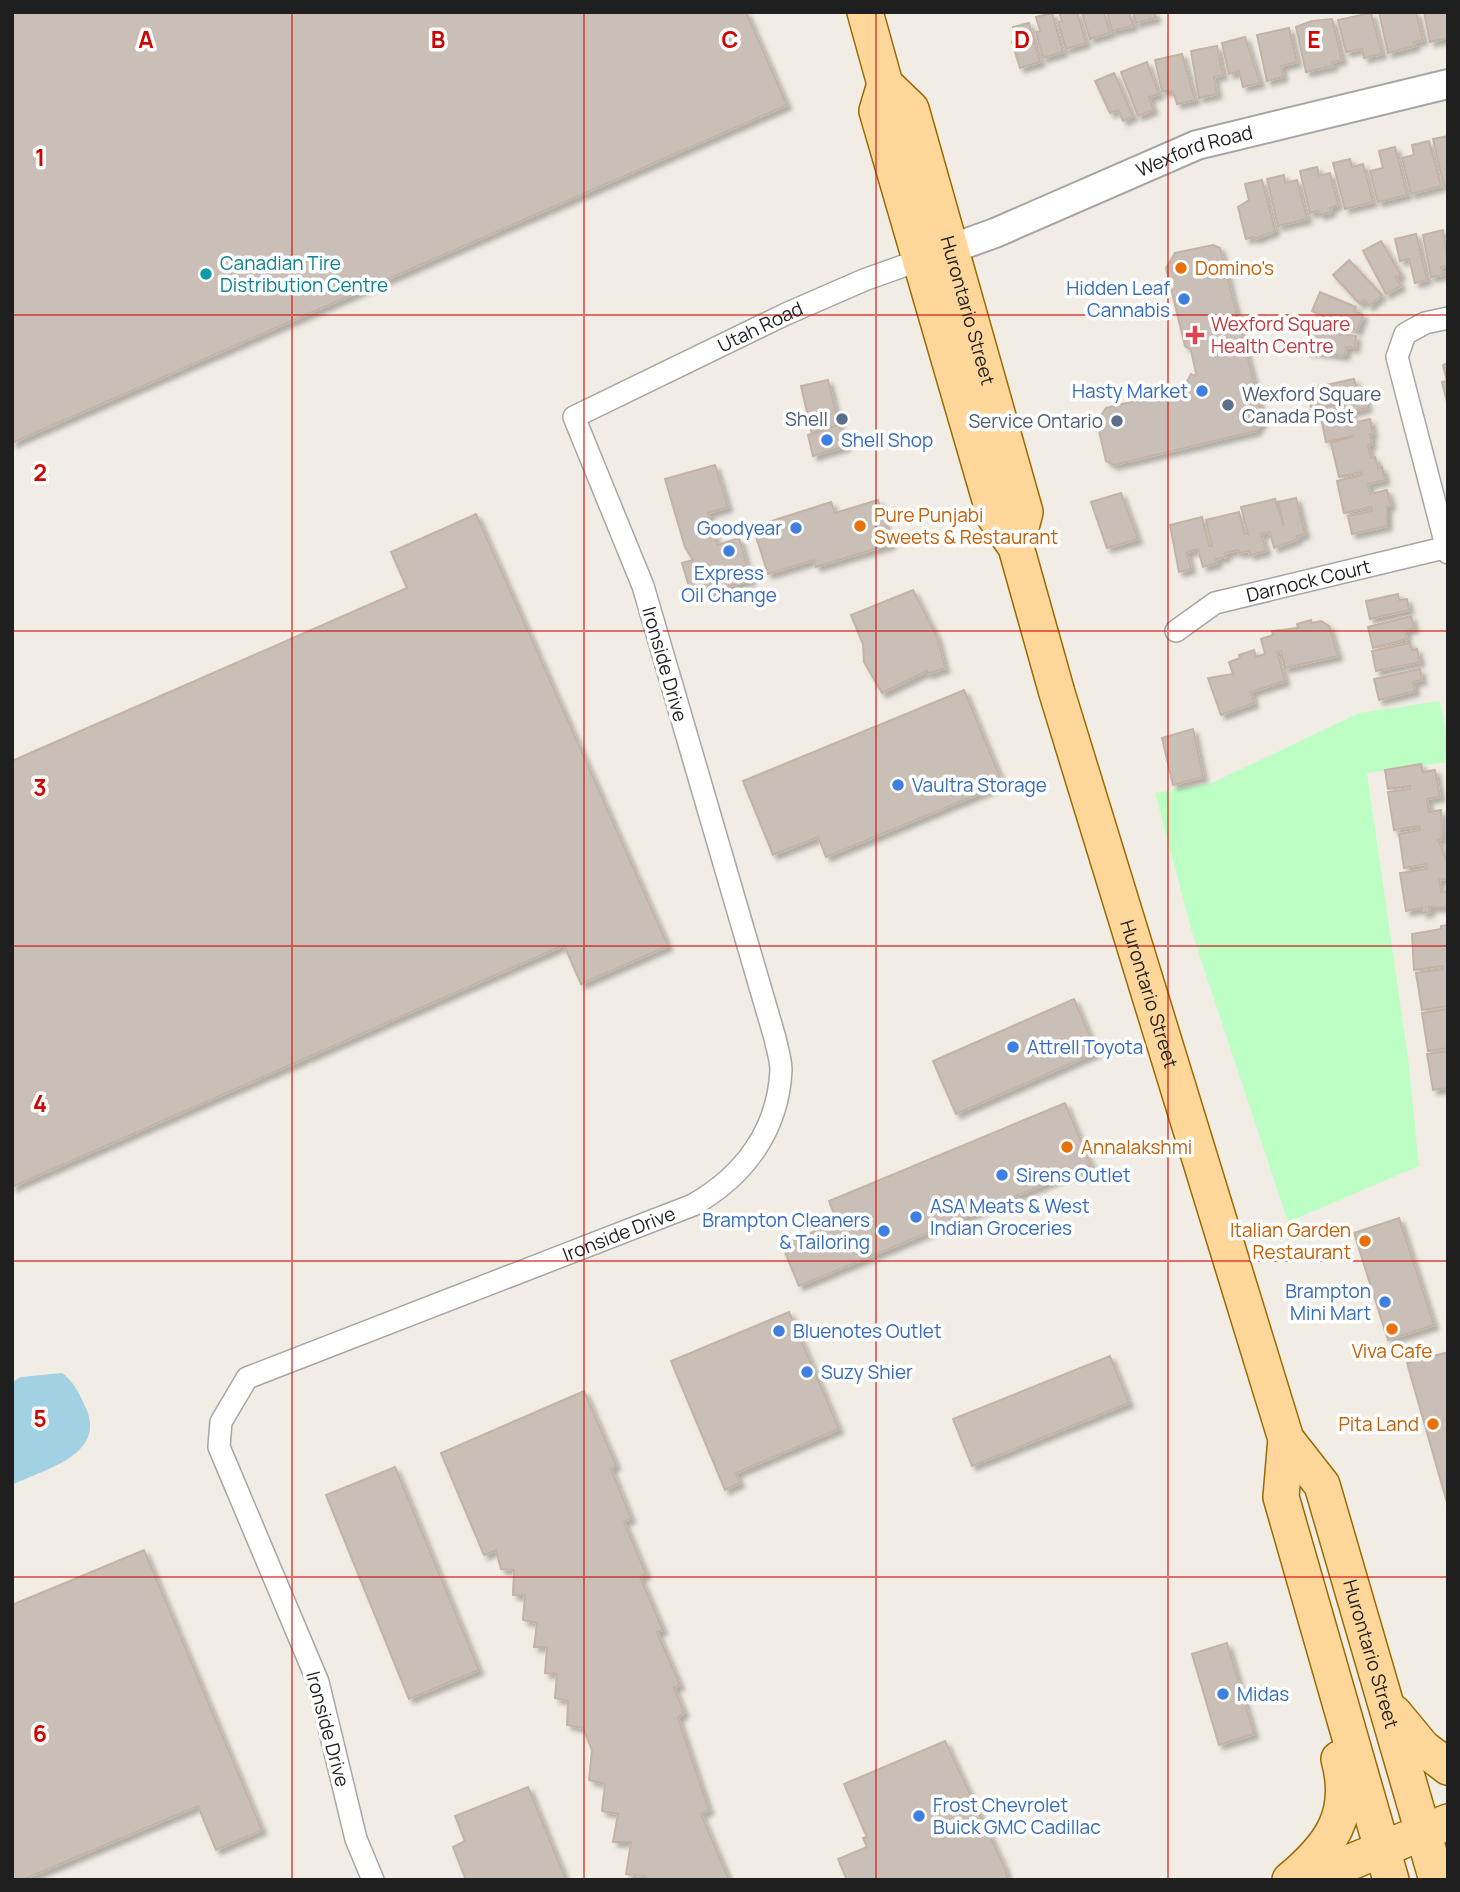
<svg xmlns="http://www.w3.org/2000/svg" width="1460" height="1892" font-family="Manrope,sans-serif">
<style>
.park{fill:#bdfec5}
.water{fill:#a1d1e2}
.building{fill:#c9bfb7;stroke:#c4b3a5;stroke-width:2;filter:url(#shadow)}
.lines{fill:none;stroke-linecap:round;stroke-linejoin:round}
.minor-casing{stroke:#a6a6a6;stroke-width:24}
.tertiary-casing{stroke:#a6a6a6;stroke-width:32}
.primary-casing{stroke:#9a6b00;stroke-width:38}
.minor{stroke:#fff;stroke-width:21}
.tertiary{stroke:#fff;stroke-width:28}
.primary{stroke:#ffd79b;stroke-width:35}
.grid{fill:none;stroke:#ce0600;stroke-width:2;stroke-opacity:0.55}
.food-dot{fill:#e8710a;stroke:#fff;stroke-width:2.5}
.culture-dot{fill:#0f9aa8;stroke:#fff;stroke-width:2.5}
.shop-dot{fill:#3f7fe0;stroke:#fff;stroke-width:2.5}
.health-dot{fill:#e0444e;stroke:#fff;stroke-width:2.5}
.service-dot{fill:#5c6f8a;stroke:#fff;stroke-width:2.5}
.labels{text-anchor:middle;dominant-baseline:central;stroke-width:7;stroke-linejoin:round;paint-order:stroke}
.street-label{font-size:19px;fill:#1f1f1f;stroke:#fff}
.culture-label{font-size:19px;fill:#0d838f;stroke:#fff;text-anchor:start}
.food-label{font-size:19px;fill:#c56008;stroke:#fff;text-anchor:start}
.shop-label{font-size:19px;fill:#366cbe;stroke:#fff;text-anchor:start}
.health-label{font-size:19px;fill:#be3a42;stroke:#fff;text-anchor:start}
.service-label{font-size:19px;fill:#4e5e75;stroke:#fff;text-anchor:end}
.grid-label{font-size:23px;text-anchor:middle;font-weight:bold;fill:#ce0600;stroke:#fff;stroke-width:7;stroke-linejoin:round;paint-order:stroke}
</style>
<defs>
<filter id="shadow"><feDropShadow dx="4.5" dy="4.5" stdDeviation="2" flood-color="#0004"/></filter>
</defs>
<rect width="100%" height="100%" fill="#f1ede4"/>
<path class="park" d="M1440 701 1448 742V762L1367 773 1408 1058 1419 1166 1288 1222 1193 936 1155 793 1212 783 1359 713Z"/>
<path class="water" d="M62 1373C73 1381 78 1391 84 1404 110 1454 47 1468 12 1485V1382L21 1377Z"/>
<path class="building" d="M12 12H746L787 105 12 443Z
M1059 12H1077L1086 43 1066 49 1058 22 1062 21Z
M1104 12 1110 33 1090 39 1082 13Z
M1107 12H1129L1133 26 1112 31Z
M1133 12H1154L1156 18 1136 23Z
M1379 12H1416L1423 40 1414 42 1415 46 1388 53Z
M1424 12H1448V38L1430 42Z
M1052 13 1063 52 1043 58 1036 32 1040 31 1036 17Z
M1371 13 1382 54 1364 58 1362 49 1346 52 1338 20Z
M1332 19 1342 60 1332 62 1333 66 1306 72 1296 27 1312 21Z
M1029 23 1040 62 1020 68 1012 42 1016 41 1013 27Z
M1289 28 1297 62 1281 66 1283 77 1267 81 1257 35Z
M1245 37 1260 83 1243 87 1239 71 1229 74 1222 43Z
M1217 46 1223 75 1214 77 1217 94 1199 98 1191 51Z
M1182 54 1195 100 1177 104 1173 91H1162L1155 60Z
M1147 62 1159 94 1149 97 1153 110 1138 116 1121 72Z
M1114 73 1133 116 1123 121 1118 110 1110 113 1095 81Z
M1448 136V185L1444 186 1433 139Z
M1429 141 1441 186 1411 194 1402 158 1414 155 1412 145Z
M1395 147 1407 195 1378 202 1370 171 1383 168 1379 151Z
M1350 159 1352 167 1363 164 1373 202 1345 209 1333 163Z
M1317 167 1319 176 1330 173 1338 205 1330 208 1331 212 1320 215 1318 211 1310 213 1300 171Z
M1284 175 1285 183 1297 180 1307 219 1278 226 1267 179Z
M1262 180 1275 231 1255 239 1254 237 1246 239 1238 207 1249 200 1245 184Z
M1443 230 1448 265 1441 267 1443 275 1431 277 1423 235Z
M1416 234 1427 280 1415 283 1409 259 1400 261 1395 239Z
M1381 241 1401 275 1396 277 1401 286 1386 294 1363 251Z
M1213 245 1220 248 1263 419 1256 431 1114 465 1106 461 1097 422 1106 408 1155 396 1161 400 1183 395 1185 392 1182 390 1191 374 1195 376 1196 373 1191 350 1185 346 1166 268 1175 253Z
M1349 260 1382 295 1369 306 1364 300 1360 304 1333 275Z
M1320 292 1356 307 1354 311 1363 315 1357 331 1312 311Z
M1309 331 1356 336 1355 348 1346 347 1345 356 1307 351Z
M1448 363V406L1442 382 1447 381 1443 365Z
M1354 379 1359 396 1365 395 1367 408 1350 412 1353 423 1370 419 1373 434H1370L1372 444 1368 445 1371 458 1375 457 1378 468 1382 467 1385 480 1368 484 1370 494 1387 490 1391 505 1387 506V526L1352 534 1348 516 1372 511 1371 507 1344 513 1337 481 1362 475 1361 472 1339 477 1331 443 1354 436 1326 442 1319 408 1340 404 1339 401 1311 407 1307 389Z
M828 380 839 425 812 434 801 386Z
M839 425 846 446 813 456 808 435Z
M715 465 728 507 708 513 717 545 739 538 751 580 692 597 682 563 693 560 685 547 665 479Z
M1121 493 1138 539 1107 548 1091 502Z
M1296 498 1305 534 1297 536 1298 539 1274 548 1270 532 1261 534 1266 551 1250 555 1249 551 1239 553 1238 550 1225 553 1226 557 1216 559 1217 563 1203 567 1198 549 1187 552 1191 569 1179 572 1170 525 1202 517 1209 546H1212L1206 520 1239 512 1245 534H1248L1241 507 1275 499 1284 526 1278 502Z
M878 500 891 544 816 567 814 560 768 574 753 527 831 502 835 513Z
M476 514 668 946 581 984 564 945 12 1187V761L407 588 391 552Z
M913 590 937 637 945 668 928 674 927 671 882 693 864 662 863 644 851 615Z
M1398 594 1399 600 1407 599 1409 610 1370 619 1366 601Z
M1411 616 1414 628 1405 631 1407 639 1373 648 1368 627Z
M1311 620 1312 623 1321 621 1329 626 1338 656 1285 668 1281 651 1277 652 1285 681 1251 692 1254 703 1221 715 1208 678 1233 674 1229 662 1240 658 1239 655 1254 650 1256 657 1265 654 1261 639 1273 635 1272 631 1298 628 1297 624Z
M1410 643 1412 650 1417 649 1420 662 1376 671 1372 651Z
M1420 669 1422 680 1413 682 1415 691 1379 700 1374 679Z
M964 690 1003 784 826 857 818 837 773 855 743 781Z
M1193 729 1203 777 1173 785 1162 738Z
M1421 764 1423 772 1435 770 1440 797 1427 799 1429 812 1441 810 1442 839 1438 840 1448 864V879L1439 880 1441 892 1448 891V907H1429L1430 912 1422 913V908L1406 911 1400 873 1427 869 1426 864 1404 868 1399 834 1420 830 1419 826 1394 830 1388 792 1410 789V786L1388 789 1385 770Z
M1448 925V1006L1422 1010 1416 973 1443 969 1442 966 1414 970 1412 934 1441 929V926Z
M1074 999 1097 1052 956 1114 933 1061Z
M1448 1009V1048L1428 1051 1422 1013Z
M1448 1051V1088L1433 1090 1427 1054Z
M1065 1103 1091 1165 799 1286 782 1245 837 1222 829 1201Z
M1399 1218 1434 1325 1388 1340 1354 1233Z
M789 1312 839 1429 736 1473 740 1483 725 1490 671 1361Z
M1448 1352V1506L1407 1363Z
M1110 1356 1129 1403 972 1466 953 1419Z
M584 1391 616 1465 611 1469 631 1518 624 1522 646 1574 640 1577 663 1630 657 1632 680 1685 674 1688 684 1712 678 1718 709 1810 701 1814 729 1880H648L646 1876 626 1874 631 1842H613L618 1814 602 1811 605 1784 589 1780 592 1750 583 1728 567 1725 568 1701 555 1698 557 1674 545 1673 547 1647H534L537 1623 523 1620 525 1595H513L514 1570 501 1569 496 1550 484 1555 441 1453Z
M395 1467 479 1670 409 1699 326 1495Z
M144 1550 262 1830 216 1850 198 1806 22 1880H12V1605Z
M1227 1643 1254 1734 1219 1745 1192 1654Z
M945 1741 1004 1866 1008 1880H847L838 1859 867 1847 863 1838 867 1837 844 1784Z
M528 1787 566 1880H466L453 1847 465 1841 455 1816Z"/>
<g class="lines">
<g class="minor-casing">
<g id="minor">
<path d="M1448 318 1425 323 1405 334 1397 357 1448 553"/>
<path id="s1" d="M1176 631 1215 603 1448 547"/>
<path id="s2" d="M373 1880 356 1839 318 1682 219 1447 221 1422 247 1378 693 1205C744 1176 778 1131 781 1070 781 1060 777 1048 775 1038L643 586 574 417 786 314 864 280 920 260"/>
</g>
</g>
<g class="tertiary-casing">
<g id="tertiary">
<path id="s3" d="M931 256 995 233 1197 145 1448 84"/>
</g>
</g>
<g class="primary-casing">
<g id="primary">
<path id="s4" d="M865 12 885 84 911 109 1025 512 1016 547"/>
<path id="s5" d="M885 84 877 111 995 517 1016 547 1057 693 1286 1439 1322 1485 1437 1880"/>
<path d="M1286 1439 1281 1497 1391 1880"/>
<path d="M1394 1713 1423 1748 1448 1767"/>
<path d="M1290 1880C1331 1846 1354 1814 1339 1759"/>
<path d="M1307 1880 1448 1822"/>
</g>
</g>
<use href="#minor" class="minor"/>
<use href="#tertiary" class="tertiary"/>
<use href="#primary" class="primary"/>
</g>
<path class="grid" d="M292 12V1880M584 12V1880M876 12V1880M1168 12V1880M12 315H1448M12 631H1448M12 946H1448M12 1261H1448M12 1577H1448"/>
<g class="food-dot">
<circle cx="1181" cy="268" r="7"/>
<circle cx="860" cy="526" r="7"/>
<circle cx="1067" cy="1147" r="7"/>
<circle cx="1365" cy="1241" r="7"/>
<circle cx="1392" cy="1329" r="7"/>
<circle cx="1433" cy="1424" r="7"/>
</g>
<circle class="culture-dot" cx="206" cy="274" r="7"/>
<g class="shop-dot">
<circle cx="1184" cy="299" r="7"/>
<circle cx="1202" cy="391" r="7"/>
<circle cx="827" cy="440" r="7"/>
<circle cx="796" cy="528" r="7"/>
<circle cx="729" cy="551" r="7"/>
<circle cx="898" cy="785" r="7"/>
<circle cx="1013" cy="1047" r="7"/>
<circle cx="1002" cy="1175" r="7"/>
<circle cx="916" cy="1217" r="7"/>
<circle cx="884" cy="1231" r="7"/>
<circle cx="1385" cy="1302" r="7"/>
<circle cx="779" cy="1331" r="7"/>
<circle cx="807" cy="1372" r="7"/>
<circle cx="1223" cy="1694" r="7"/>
<circle cx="919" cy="1816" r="7"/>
</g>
<path class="health-dot" d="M1191.5 324.5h7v7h7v7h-7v7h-7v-7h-7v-7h7z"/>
<g class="service-dot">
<circle cx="1228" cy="405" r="7"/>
<circle cx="842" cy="419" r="7"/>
<circle cx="1117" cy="421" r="7"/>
</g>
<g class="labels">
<g class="street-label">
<text stroke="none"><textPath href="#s3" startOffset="284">Wexford Road</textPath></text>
<text stroke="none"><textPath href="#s4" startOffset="320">Hurontario Street</textPath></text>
<text stroke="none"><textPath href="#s2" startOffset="2077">Utah Road</textPath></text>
<text stroke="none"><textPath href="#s1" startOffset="144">Darnock Court</textPath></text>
<text transform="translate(665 664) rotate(74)">Ironside Drive</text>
<text stroke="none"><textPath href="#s5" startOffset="954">Hurontario Street</textPath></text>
<text stroke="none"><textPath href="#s2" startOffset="936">Ironside Drive</textPath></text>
<text stroke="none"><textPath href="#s5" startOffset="1654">Hurontario Street</textPath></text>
<text transform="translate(328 1729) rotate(75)">Ironside Drive</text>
</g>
<g class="culture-label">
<text x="220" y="263">Canadian Tire<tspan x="220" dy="22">Distribution Centre</tspan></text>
</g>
<g class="food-label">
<text x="1195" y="268">Domino's</text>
<text x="874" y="515">Pure Punjabi<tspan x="874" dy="22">Sweets &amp; Restaurant</tspan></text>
<text x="1081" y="1147">Annalakshmi</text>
<text x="1351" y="1230" text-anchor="end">Italian Garden<tspan x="1351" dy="22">Restaurant</tspan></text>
<text x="1392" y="1351" text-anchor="middle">Viva Cafe</text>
<text x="1419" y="1424" text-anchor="end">Pita Land</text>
</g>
<g class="shop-label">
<text x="1170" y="288" text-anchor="end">Hidden Leaf<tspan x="1170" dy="22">Cannabis</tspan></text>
<text x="1188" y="391" text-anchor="end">Hasty Market</text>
<text x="841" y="440">Shell Shop</text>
<text x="782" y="528" text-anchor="end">Goodyear</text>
<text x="729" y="573" text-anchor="middle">Express<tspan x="729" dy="22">Oil Change</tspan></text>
<text x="912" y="785">Vaultra Storage</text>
<text x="1027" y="1047">Attrell Toyota</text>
<text x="1016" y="1175">Sirens Outlet</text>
<text x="930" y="1206">ASA Meats &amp; West<tspan x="930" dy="22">Indian Groceries</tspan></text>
<text x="870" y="1220" text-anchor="end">Brampton Cleaners<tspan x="870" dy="22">&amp; Tailoring</tspan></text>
<text x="1371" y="1291" text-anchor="end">Brampton<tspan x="1371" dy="22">Mini Mart</tspan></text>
<text x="793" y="1331">Bluenotes Outlet</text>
<text x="821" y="1372">Suzy Shier</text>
<text x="1237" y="1694">Midas</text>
<text x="933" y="1805">Frost Chevrolet<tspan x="933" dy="22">Buick GMC Cadillac</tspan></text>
</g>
<g class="health-label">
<text x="1211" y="324">Wexford Square<tspan x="1211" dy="22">Health Centre</tspan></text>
</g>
<g class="service-label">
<text x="1242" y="394" text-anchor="start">Wexford Square<tspan x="1242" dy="22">Canada Post</tspan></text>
<text x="828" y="419">Shell</text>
<text x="1103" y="421">Service Ontario</text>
</g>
</g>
<g class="grid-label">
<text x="146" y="48">A</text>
<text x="438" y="48">B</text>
<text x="730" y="48">C</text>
<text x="1022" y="48">D</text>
<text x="1314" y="48">E</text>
<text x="40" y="166">1</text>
<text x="40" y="481">2</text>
<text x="40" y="796">3</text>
<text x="40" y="1112">4</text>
<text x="40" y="1427">5</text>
<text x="40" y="1742">6</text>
</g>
<rect width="1460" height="1892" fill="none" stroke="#1f1f1f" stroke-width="28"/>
</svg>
